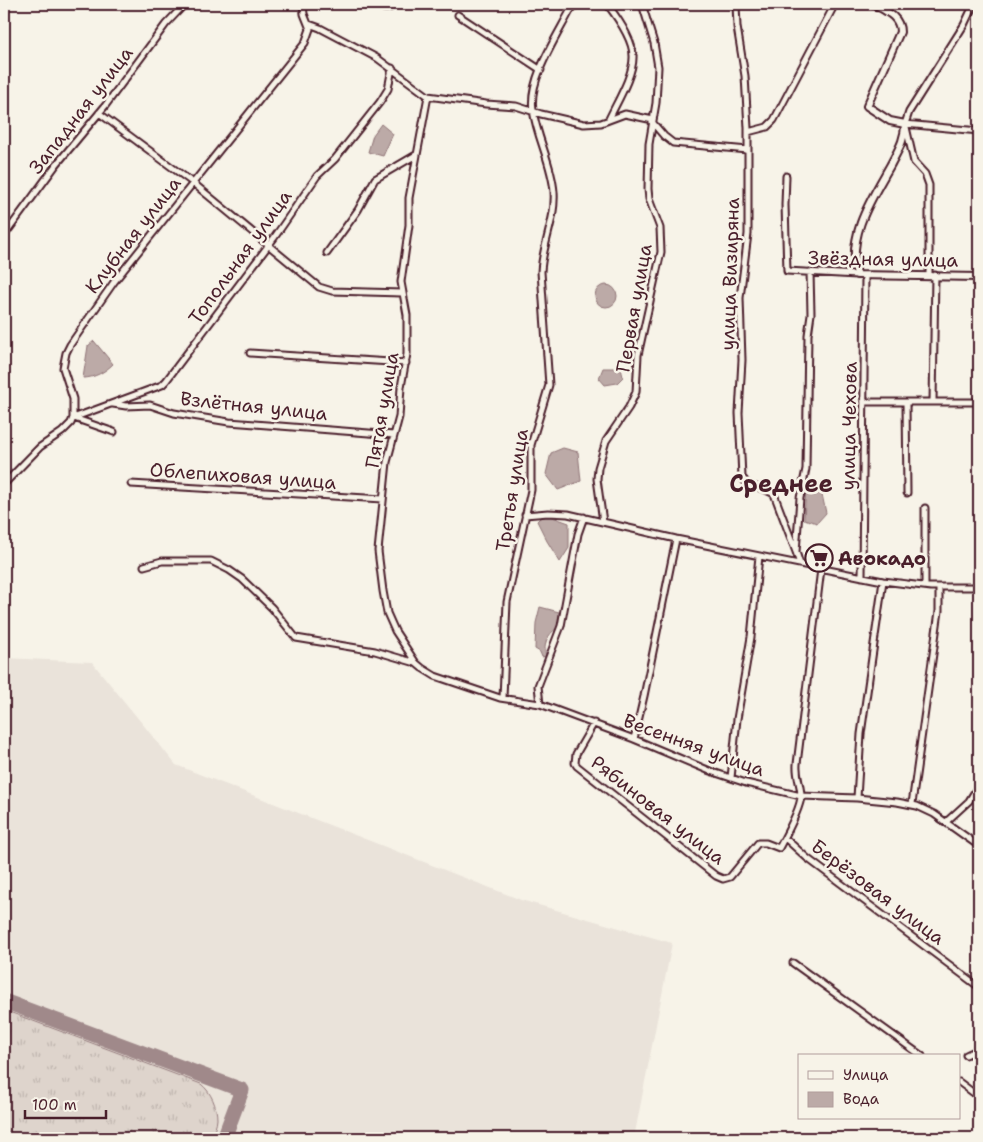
<svg xmlns="http://www.w3.org/2000/svg" width="983" height="1142" font-family="'Shantell Sans',sans-serif">
<style>
.built{fill:#eae3da}
.grass{fill:url(#grass-tufts);stroke:#947a7c}
.water{fill:#bcaaa7;stroke:#8e7275}
.lines{fill:none;stroke-linecap:round;stroke-linejoin:round}
.taxiway{stroke:#a0898a;stroke-width:15}
.minor-casing{stroke:#4a1f2b;stroke-width:9}
.tertiary-casing{stroke:#4a1f2b;stroke-width:10}
.minor{stroke:#f7f3e8;stroke-width:5}
.tertiary{stroke:#f7f3e8;stroke-width:6}
.labels{text-anchor:middle;dominant-baseline:central;stroke-width:5;stroke-linejoin:round;paint-order:stroke}
.street-label{font-size:19px;fill:#4a1f2b;stroke:#f7f3e8}
.poi-label{font-size:19px;font-weight:bold;fill:#4a1f2b;stroke:#f7f3e8;text-anchor:start}
.district-label{font-size:24px;font-weight:bold;fill:#4a1f2b;stroke:#f7f3e8}
</style>
<defs>
<pattern id="grass-tufts" width="24" height="20" patternUnits="userSpaceOnUse" patternTransform="scale(1.25)"><rect width="24" height="20" fill="#ded4cc"/><path d="M3 7l-1-3M5 7V3M7 7l1-3M15 17l-1-3M17 17v-4M19 17l1-3" fill="none" stroke="#c0b6af"/></pattern>
</defs>
<rect width="100%" height="100%" fill="#f7f3e8"/>
<filter id="ink" filterUnits="userSpaceOnUse"><feTurbulence type="fractalNoise" baseFrequency=".02" numOctaves="2"/><feDisplacementMap in="SourceGraphic" scale="10" xChannelSelector="R" yChannelSelector="G"/><feConvolveMatrix kernelMatrix="1 2 1 2 8 2 1 2 1" color-interpolation-filters="sRGB"/></filter>
<g filter="url(#ink)">
<path class="built" d="M4 658 92 662 176 765 521 900 672 943 634 1138H4Z"/>
<path class="grass" d="M4 1010 201 1084C211 1092 217 1106 217 1119 217 1125 213 1132 212 1138H4Z"/>
<path class="water" d="M381 124 393 134 383 156 368 152 373 135Z
M595 296a11 11 0 1 1 22 0a11 11 0 1 1-22 0Z
M94 341 113 364C105 372 94 378 83 378L88 346Z
M603 368H621L623 377 617 383 605 385 599 378Z
M563 448 578 452 581 481 558 490 546 474 551 453Z
M820 485 826 513 817 523 804 519 806 488Z
M544 514 569 523V548L560 562 547 541 537 521Z
M540 607 559 612 557 628C547 635 543 644 546 656L542 657 540 652 535 649 536 623Z"/>
<g class="lines">
<path class="taxiway" d="M4 1001 242 1090 224 1138"/>
<g class="minor-casing">
<path id="minor" d="M374 4C382 9 389 10 396 4
M607 4C617 17 633 39 633 56 634 74 617 102 609 119
M736 4 737 27 745 76 748 128V234L740 298 742 360 739 413 742 477 748 485 764 489 774 494 796 552
M458 15 541 70
M309 24 320 28 377 58 428 96 486 104 516 106 541 114 584 124 601 123 625 114 653 120
M428 96 409 198V225L401 282 407 315V354L401 387 399 417 387 462 378 551 383 591 387 613 395 631 416 663 422 668 435 676 500 698 540 704 634 739 710 771 746 783 801 796 857 798 897 802 917 806 934 814 979 846
M99 113 193 183 319 287 332 291 402 293
M652 122 664 136 673 143 748 150
M905 124 909 112 964 25 974 4
M905 124 979 131
M906 127 914 162 925 174 929 185V275
M748 132 767 127 774 120 835 4
M786 176 785 205 787 271 857 275
M4 236 56 165 105 106 166 24 185 4
M327 253 358 210 375 179 416 155
M250 353 406 363
M864 402H979
M906 402 907 493
M933 402 935 275
M113 404 126 406 150 405 174 413 229 422 394 435
M73 418 162 385 166 381 274 238 317 176 335 159 380 102 388 89 392 68
M74 418 114 432
M4 484 40 447 62 432 71 423 73 418V399L63 368 66 353 70 345 114 282 305 43 310 29 304 14 303 4
M131 484 383 499
M925 508V586
M525 515 548 513 568 514 676 539 883 581 931 587H979
M603 522 597 479 598 468 606 441 629 407 636 392 638 355 661 252 660 228 649 199 648 189 649 144 656 103 658 67 654 43 642 4
M800 564 796 552 800 498 806 469 808 335 811 314 810 272
M144 566 162 561H211L229 570 242 579 272 608 296 638 375 651 416 663
M862 577 865 276
M503 698 507 602 531 490V445L549 385 541 272C542 245 556 219 554 192 552 164 537 138 533 110 528 80 556 38 570 11L576 4
M540 704 538 686 561 626 578 534 584 517
M594 723 576 754 575 763 577 766 716 876 723 879 730 877 758 843H766L779 848C785 837 801 807 801 796 801 785 796 777 797 764L821 569
M634 739 644 696 676 539
M731 778 737 719 751 637 759 556
M857 798 861 734 883 581
M912 804 939 611V587
M946 822 969 801 979 785
M785 838 807 858 979 987
M793 963 922 1056
M966 1055 979 1049
M959 1082 979 1097"/>
</g>
<g class="tertiary-casing">
<path id="tertiary" d="M874 4C886 11 900 17 900 32L867 106 890 121 905 124C905 140 898 150 891 164 872 198 847 234 857 275L979 277"/>
</g>
<use href="#minor" class="minor"/>
<use href="#tertiary" class="tertiary"/>
</g>
</g>
<defs>
<g id="supermarket-ring" transform="scale(1.4375)"><circle r="9.5" fill="#f7f3e8" stroke="#4a1f2b" stroke-width="1.5"/><path d="M-6-5.5h2.5l.6 2H6L4.5 2H-2.5L-4.4-4H-6ZM-1.5 3.2a1.3 1.3 0 1 0 .1 0ZM3 3.2a1.3 1.3 0 1 0 .1 0Z" fill="#4a1f2b"/></g>
</defs>
<g fill-rule="evenodd">
<use href="#supermarket-ring" x="819" y="558"/>
</g>
<g class="labels">
<g class="street-label">
<text transform="translate(81 110) rotate(-52)">Западная улица</text>
<text transform="translate(133 235) rotate(-52)">Клубная улица</text>
<text transform="translate(240 257) rotate(-54)">Топольная улица</text>
<text transform="translate(883 259) rotate(1)">Звёздная улица</text>
<text transform="translate(730 274) rotate(-88)">улица Визиряна</text>
<text transform="translate(634 308) rotate(-80)">Первая улица</text>
<text transform="translate(254 406) rotate(6)">Взлётная улица</text>
<text transform="translate(382 410) rotate(-80)">Пятая улица</text>
<text transform="translate(849 426) rotate(-89)">улица Чехова</text>
<text transform="translate(243 476) rotate(4)">Облепиховая улица</text>
<text transform="translate(512 490) rotate(-81)">Третья улица</text>
<text transform="translate(694 745) rotate(20)">Весенняя улица</text>
<text transform="translate(658 810) rotate(38)">Рябиновая улица</text>
<text transform="translate(878 892) rotate(37)">Берёзовая улица</text>
</g>
<g class="poi-label">
<text x="838" y="558">Авокадо</text>
</g>
<g class="district-label">
<text x="781" y="484">Среднее</text>
</g>
</g>
<rect width="983" height="1142" fill="none" stroke="#f7f3e8" stroke-width="20"/>
<rect x="10" y="10" width="963" height="1122" fill="none" stroke="#4a1f2b" stroke-width="2" filter="url(#ink)"/>
<rect x="798" y="1054" width="162" height="65" fill="#f7f3e8" stroke="#b29e9c"/>
<rect x="808" y="1071" width="25" height="8" fill="#f7f3e8" stroke="#b29e9c"/>
<text x="843" y="1080" font-size="15" fill="#4a1f2b">Улица</text>
<rect x="808" y="1092" width="25" height="15" fill="#bcaaa7" stroke="#b29e9c"/>
<text x="843" y="1104" font-size="15" fill="#4a1f2b">Вода</text>
<path d="M25 1110v8h81v-8" fill="none" stroke="#4a1f2b" stroke-width="2.5"/>
<text x="32" y="1110" font-size="15" fill="#4a1f2b" stroke="#f7f3e8" stroke-width="4" paint-order="stroke">100 m</text>
</svg>
